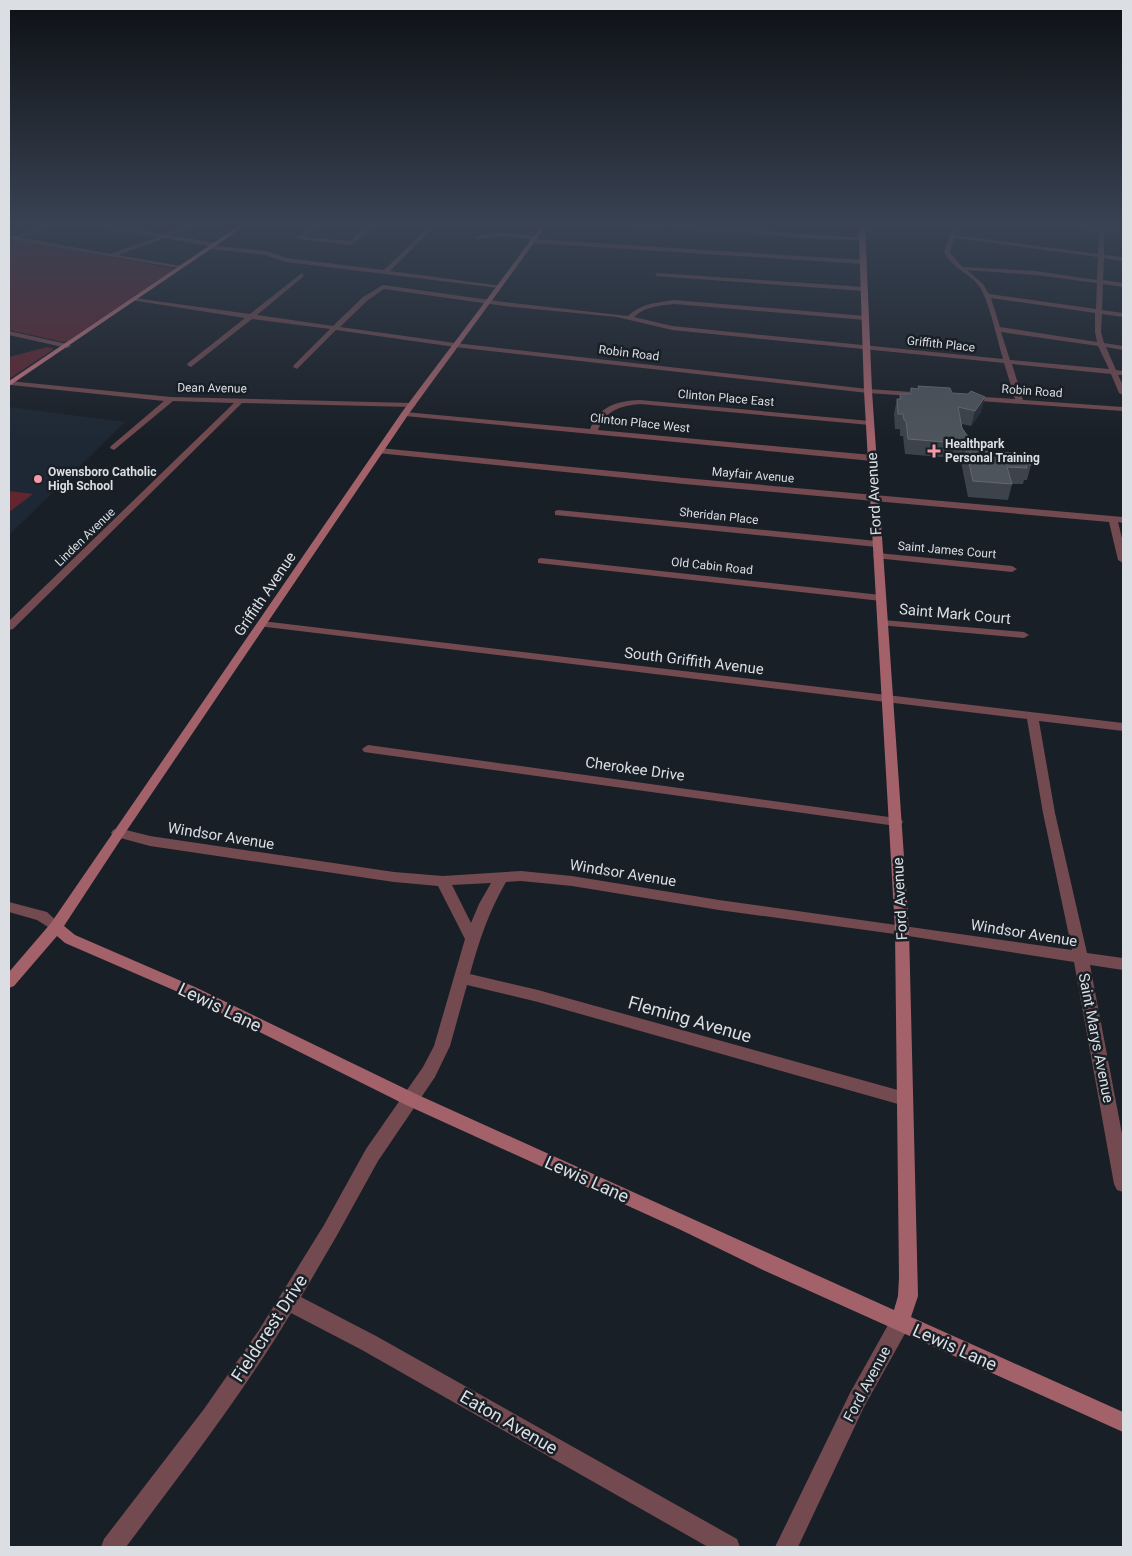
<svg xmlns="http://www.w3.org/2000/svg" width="1132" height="1556" font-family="Roboto,sans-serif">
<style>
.built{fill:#1e2834}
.green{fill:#612630}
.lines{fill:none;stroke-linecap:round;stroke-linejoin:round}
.street{fill:#734a4f;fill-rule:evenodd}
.secondary{fill:#a3626a;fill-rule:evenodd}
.primary{fill:#c8757f;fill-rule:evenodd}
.wall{fill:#3d434b}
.shaded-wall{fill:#272d35}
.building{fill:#4e545b;stroke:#646970}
.poi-dot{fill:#f49aa4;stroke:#191f26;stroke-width:2}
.labels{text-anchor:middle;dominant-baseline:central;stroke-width:5;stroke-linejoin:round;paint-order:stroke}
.far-street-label{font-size:12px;fill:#dbdfe4;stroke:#191f26}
.far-poi-label{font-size:12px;font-weight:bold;fill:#dbdfe4;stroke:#191f26;text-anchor:start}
.street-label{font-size:15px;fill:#dbdfe4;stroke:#191f26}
.near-street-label{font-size:18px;fill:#dbdfe4;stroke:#191f26}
</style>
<rect width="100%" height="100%" fill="#191f26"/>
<path class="built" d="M9 407 125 422 9 535Z"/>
<path class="green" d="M15 239 175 269 68 341 63 342 9 330V240Z
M47 347 54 349 9 379V357Z
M9 491 33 494 9 512Z"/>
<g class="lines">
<path class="street" d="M54 223H61L20 237 111 254 157 237 89 225 87 223 164 234 195 223H201L171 235 216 243 218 246 266 251 287 258 384 270 433 223H438L390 271 502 286 499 288 286 262 265 255 212 249 209 247 210 246 164 238 118 255 181 266 183 269 9 239V235L14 236Z
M241 223H248L245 225Z
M315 223H321L305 237 350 241 368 226 337 225 335 223H379L351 245 298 239V237Z
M565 223 688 225 865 238 862 240 816 239 688 229 568 225Z
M954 223H959L955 235 1098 254 1099 231 1042 223H1055L1099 228 1100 223H1104L1105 228 1123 230V234L1104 232V255L1123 257V261L1104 258 1103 280 1123 283V287L1103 284 1102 310 1123 313V317L1102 314 1101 332 1104 343 1123 346V350L1106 347 1116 370 1123 371V375H1118L1123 385V395L1119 393 1111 374 1012 364 1023 400 1123 407V411L966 400 965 398 969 396 1015 399 1004 363 672 330 617 317 504 306 384 289 368 300 340 327 455 343 868 389 926 393 930 395 926 397 868 393 455 347 336 330 297 369 293 367 294 365 330 329 252 319 191 367 187 365 188 363 245 318 131 300 134 298 250 314 302 273 304 276 257 315 333 326 363 297 383 285 504 302 628 316C642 303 656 303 674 300L865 316 868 318 865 320 674 304C659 306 646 306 634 317L672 326 1003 359C997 339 991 309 982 291 974 274 952 270 944 252ZM954 238 1098 257 1097 280 1036 271 962 267 950 252ZM967 270 1036 275 1097 283 1096 309 989 294 983 284ZM991 298 1095 313V332L1097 342 1000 327ZM1001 332 1098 346 1109 369 1010 360Z
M499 232 534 236 537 238 535 239 863 260 866 262 863 264 532 243 529 241 532 239 499 236 478 239 475 237Z
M657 273 864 287 867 289 864 291 655 276Z
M9 331 67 344 71 346 67 348 9 335Z
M9 381 171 397 412 403 416 405 412 407 242 403 13 629 9 630V621L234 403 173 401 114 450 110 448 111 446 164 401 11 385H9Z
M640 400 870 421 874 423 870 425 640 404C620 406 606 410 598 430L872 455 876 458 872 461 405 416 401 414 405 412 590 429C599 406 617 401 640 400Z
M380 448 684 478 1123 517V523L1118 522 1123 542V563L1118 560 1109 522 684 484 377 453 376 451Z
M558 510 877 541 882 544 877 547 555 515V511Z
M878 553 1012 566 1017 569 1012 572 875 558 873 556Z
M541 558 881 595 886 598 881 601 538 563V559Z
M883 620 1024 632 1029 635 1024 638 879 625 878 623Z
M262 621 1123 723V731L1039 721 1055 813 1087 953 1123 958V970L1090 965 1123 1139V1192L1117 1190 1114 1184 1074 962 902 935 719 910 572 886 521 881 506 882C489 911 479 941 470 974L538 990 905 1092 911 1094 913 1099 911 1104 905 1106 538 1002 467 985 450 1046 435 1077 378 1161 336 1237 301 1297 376 1336 737 1539 740 1547H708L362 1350 291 1313C242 1395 183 1471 126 1547H101L104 1539 204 1409 259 1330 324 1225 366 1149 423 1067 434 1046 465 939 438 886 394 882 150 846 113 836 111 833 113 830 118 828 150 836 394 872 443 876 521 871 572 876 719 900 1072 950 1043 813 1027 719 258 626 257 624 258 622ZM491 883 479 904 471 923 452 885Z
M368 745 896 818 901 819 903 822 901 825 896 826 364 752 362 749Z
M9 902 47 912 63 927 61 931 56 932 37 920 9 912Z
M900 1313 907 1316 910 1323 907 1330 864 1407 798 1547H775L850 1393 893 1316Z"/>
<path class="secondary" d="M543 223H548C502 288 454 351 408 415L123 836 64 926 75 935 195 987 416 1094 894 1310 898 1296 899 1277 895 930 864 391 859 238 860 223H865L872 391 909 930 918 1296 911 1317 1123 1412V1432L763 1270 681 1230 404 1104 185 995 65 943 57 936 14 986 9 988V972L51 923 402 412C449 349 497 287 543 223Z"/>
<path class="primary" d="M243 223H249L9 386V381Z"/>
</g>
<path class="wall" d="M918 386 952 393 981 412 971 426 962 424V428L966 434 982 451 1031 465 1027 480H1024L1023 484H1012L1008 500 968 497 961 462 954 458 905 454 903 436H900V429H895L894 414 897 399H899L900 394H909L911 388 918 389Z"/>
<path class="shaded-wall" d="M985 397 981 412 971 426 975 411Z"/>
<path class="building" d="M918 386 950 388 952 393 968 394 971 391 985 397 975 411 958 407 962 428 966 434 974 441 981 444 982 451 1027 454 1031 465 1026 464 1027 468 1007 467 1012 484 973 481 965 446 958 443 908 439 906 421 904 420 903 414H898L897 399H901L900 394H911V388L919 389Z"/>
<linearGradient id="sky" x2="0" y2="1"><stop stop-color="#0e1115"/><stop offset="0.51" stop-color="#384252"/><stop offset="1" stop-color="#384252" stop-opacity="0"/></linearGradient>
<rect width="1132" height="440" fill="url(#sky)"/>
<g class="poi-dot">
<path d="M931.5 443.5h5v5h5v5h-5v5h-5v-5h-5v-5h5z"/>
<circle cx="38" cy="479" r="5"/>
</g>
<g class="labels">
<g class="far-street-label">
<text transform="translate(941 344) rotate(6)">Griffith Place</text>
<text transform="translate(629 353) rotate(7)">Robin Road</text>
<text transform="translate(212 388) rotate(1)">Dean Avenue</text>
<text transform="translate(1032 391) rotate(4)">Robin Road</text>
<text transform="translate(726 398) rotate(5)">Clinton Place East</text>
<text transform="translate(640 423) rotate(6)">Clinton Place West</text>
<text transform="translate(753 475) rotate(5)">Mayfair Avenue</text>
<text transform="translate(719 516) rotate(6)">Sheridan Place</text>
<text transform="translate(85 537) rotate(-44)">Linden Avenue</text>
<text transform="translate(947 550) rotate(5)">Saint James Court</text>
<text transform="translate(712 566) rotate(6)">Old Cabin Road</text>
</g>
<g class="far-poi-label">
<text x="945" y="444">Healthpark<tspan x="945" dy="14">Personal Training</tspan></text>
<text x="48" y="472">Owensboro Catholic<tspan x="48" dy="14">High School</tspan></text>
</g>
<g class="street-label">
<text transform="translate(874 494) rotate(-93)">Ford Avenue</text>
<text transform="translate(265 594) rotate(-56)">Griffith Avenue</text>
<text transform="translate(955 614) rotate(5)">Saint Mark Court</text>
<text transform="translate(694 661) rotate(7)">South Griffith Avenue</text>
<text transform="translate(635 769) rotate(8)">Cherokee Drive</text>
<text transform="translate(221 836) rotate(9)">Windsor Avenue</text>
<text transform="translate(623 873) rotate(9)">Windsor Avenue</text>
<text transform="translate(900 899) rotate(-93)">Ford Avenue</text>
<text transform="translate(1024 933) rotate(9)">Windsor Avenue</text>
<text transform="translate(1096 1038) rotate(79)">Saint Marys Avenue</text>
<text transform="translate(867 1384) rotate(-62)">Ford Avenue</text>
</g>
<g class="near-street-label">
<text transform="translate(220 1007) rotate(26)">Lewis Lane</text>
<text transform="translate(690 1019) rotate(16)">Fleming Avenue</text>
<text transform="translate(587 1179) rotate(24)">Lewis Lane</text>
<text transform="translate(269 1328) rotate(-57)">Fieldcrest Drive</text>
<text transform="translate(955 1347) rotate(24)">Lewis Lane</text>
<text transform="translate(509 1422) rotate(30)">Eaton Avenue</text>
</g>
</g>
<rect width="1132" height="1556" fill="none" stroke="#dbdfe4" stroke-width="20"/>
</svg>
